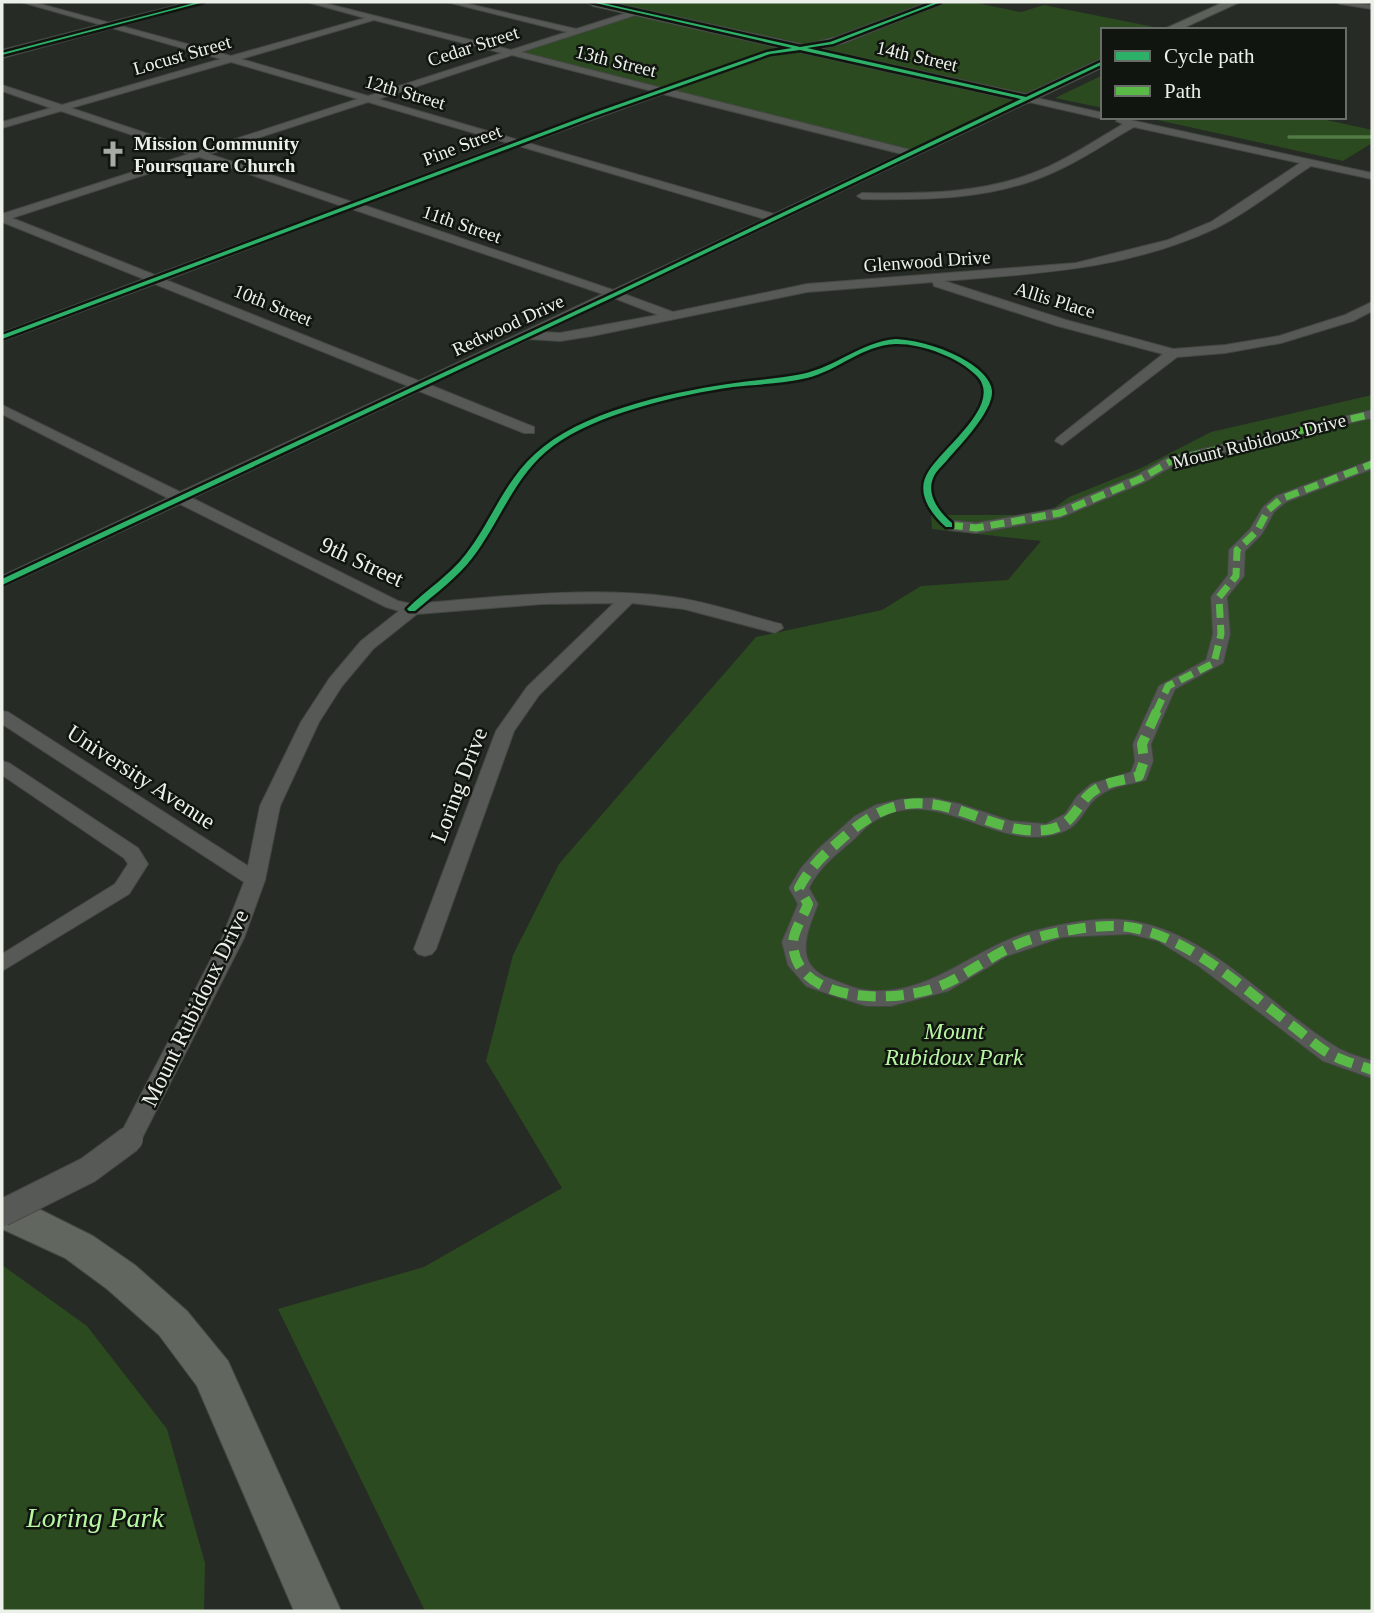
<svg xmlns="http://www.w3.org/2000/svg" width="1374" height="1613" font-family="'Times New Roman',serif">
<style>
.green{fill:#2b4a1f}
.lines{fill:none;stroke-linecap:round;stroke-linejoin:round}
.stream{stroke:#527a44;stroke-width:3.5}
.street-casing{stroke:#444843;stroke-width:2}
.secondary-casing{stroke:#444843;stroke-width:2}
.primary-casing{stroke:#444843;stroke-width:2}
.street{fill:#565955;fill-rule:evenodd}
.secondary{fill:#5c615a;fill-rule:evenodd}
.primary{fill:#61675e;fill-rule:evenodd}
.street-bridge-casing{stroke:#444843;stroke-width:28;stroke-linecap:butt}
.street-bridge{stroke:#565955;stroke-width:26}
.quiet-far1{stroke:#58b947;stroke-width:7;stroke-dasharray:14 7;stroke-linecap:butt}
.quiet{stroke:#58b947;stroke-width:10;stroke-dasharray:18 10;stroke-linecap:butt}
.cycleway-casing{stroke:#111510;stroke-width:5}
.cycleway{fill:#2db169;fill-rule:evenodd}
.labels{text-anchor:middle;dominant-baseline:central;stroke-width:5;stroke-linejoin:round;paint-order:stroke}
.far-street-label{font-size:19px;fill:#ebf0e9;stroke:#111510}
.far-poi-label{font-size:19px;font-weight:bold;fill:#ebf0e9;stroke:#111510;text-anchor:start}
.street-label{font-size:23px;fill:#ebf0e9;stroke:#111510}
.park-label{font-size:23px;font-style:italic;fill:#b8f7a2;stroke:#111510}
.near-park-label{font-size:28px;font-style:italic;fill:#b8f7a2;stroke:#111510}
</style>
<rect width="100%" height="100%" fill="#272b26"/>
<path class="green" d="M611 2H972L1021 12 1044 5 1164 29 1103 30V59L909 155 509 53 650 12Z
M1103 75V108L1055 98Z
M1144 117H1313L1372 130V143L1343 161Z
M1372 395V1611H425L278 1309 424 1267 562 1188 486 1061 513 955 559 864 756 637 882 610 921 586 1008 580 1041 541 932 529 931 515H1026L1054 508 1069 497 1141 468 1211 432Z
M2 1265 87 1326 167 1429 205 1563 204 1611H2Z"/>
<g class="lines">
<path class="stream" d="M1289 137H1372"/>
<g class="street-casing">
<path id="street" d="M21 2H33L231 56 365 18 307 2H320L511 50 567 32 447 2H460L576 29 636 10 639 14 521 52 662 88 766 51 807 46V50L771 55 672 90 911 150 1028 96 1103 113V117H1107L1103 119 1029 102 624 294 673 312 807 284 1076 263 1168 240 1211 222 1300 163 1134 127C1107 142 1082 160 1054 172 993 200 927 200 862 199L857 196 862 193C925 194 989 194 1048 167 1074 155 1098 139 1123 124L1116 121 1121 118 1372 173V179L1311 166C1280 186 1249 212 1216 228 1126 270 1041 273 944 281L1066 320 1173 349 1225 345 1279 336 1345 315 1372 302V311L1353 321 1281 343 1225 353 1177 357 1062 445 1055 441 1057 438 1163 354 1058 326 934 286 933 282 807 292 592 336 560 341 529 339 430 385 534 427V433H524L419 391 192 498 398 601 412 604C498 597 586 586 672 597 709 602 745 615 781 624L783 628 775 633 684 609 632 603 539 695 514 731 436 949 432 954 425 956 418 954 414 949 496 731 527 687 614 603 542 604 417 614 373 649 342 686 319 722 280 806 265 880 244 938 138 1146 130 1148 122 1146 118 1139 222 938 244 882 2 724V711L8 712 248 866 260 806 301 722 329 679 361 641 399 611 386 607 180 504 2 587V576L168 498 2 414V405L180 492 408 386 155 284 2 341V333L144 279 2 222V214L189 154 61 111 2 128V122L51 108 2 91V85L62 105 221 59ZM374 20 502 53 368 96 241 59ZM512 55 652 91 518 140 378 99ZM231 62 358 99 199 151 71 108ZM663 94 902 154 774 214 528 143ZM368 102 508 143 352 202 209 154ZM519 146 765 219 613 290 363 205ZM199 157 342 206 155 275 12 218ZM352 209 594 291 603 294 419 381 166 280ZM614 298 658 315 560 333 543 332Z
M1336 2 1372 5V9L1340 4Z
M1372 410V418L1178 463 1145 482 1060 518 976 533 949 530 941 525 949 520 976 523 1056 509 1135 476 1168 457Z
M1372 460V469L1286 502 1274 512 1262 534 1245 551 1244 576 1227 597 1230 634 1223 663 1175 689 1151 744 1153 761 1146 780C1133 784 1117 785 1105 792 1078 807 1087 830 1047 836 989 845 933 785 876 820 867 825 860 834 852 841 835 855 819 868 809 888L818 904C807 932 792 965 831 979 842 983 855 989 866 990 925 998 971 951 1023 934 1053 925 1101 915 1133 921 1215 936 1269 1007 1338 1048 1348 1054 1361 1057 1372 1061V1078L1323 1061 1200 967 1158 941 1130 934 1063 937 1007 956 948 991 891 1006H866L831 995 806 986 788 965 782 942 798 904 789 888 801 868 818 849 855 816 876 805 902 799 934 798 960 804 1011 821 1046 824 1065 814 1077 796 1091 784 1131 772 1135 761 1133 744 1159 686 1206 660 1213 634 1211 597 1228 575 1229 550 1250 529 1263 507 1276 496Z
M2 761 9 763 138 848 148 864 129 894 2 971V954L115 884 128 864 124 858 2 775Z"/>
</g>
<g class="secondary-casing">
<path id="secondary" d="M189 2H208L2 58V50Z
M587 2H608L805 45 836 37 929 2H945L844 43 819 49 1026 94 1103 58V67L1028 103 593 6Z
M1224 2H1240L1179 30H1162Z"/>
</g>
<g class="primary-casing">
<path id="primary" d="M2 1197 37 1208 93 1236 135 1265 187 1311 228 1361 341 1611H294L197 1386 159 1335 107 1289 65 1258 2 1229Z"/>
</g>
<use href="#street" class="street"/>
<use href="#secondary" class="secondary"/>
<use href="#primary" class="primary"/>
<g class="street-bridge-casing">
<path id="street-bridge" d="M2 1213 88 1170 130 1139"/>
</g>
<use href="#street-bridge" class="street-bridge"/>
<path class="quiet-far1" d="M949 525 976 528 1060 513 1140 479 1173 460 1372 414
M1156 712 1168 686 1214 663 1221 634 1219 597 1236 576 1237 550 1257 531 1268 510 1281 499 1372 464"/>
<path class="quiet" d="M1157 711 1142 744 1144 761 1139 776C1126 780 1110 781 1098 788 1075 801 1077 826 1046 830 1022 833 1000 825 978 817 923 796 890 797 845 836 827 852 810 866 799 888L808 904C804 915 793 932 793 943 795 1006 900 1003 940 986 972 973 995 951 1029 940 1056 931 1106 922 1134 928 1195 941 1245 990 1294 1027 1306 1036 1319 1049 1332 1055 1345 1062 1359 1065 1372 1070"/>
<g class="cycleway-casing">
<path id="cycleway" d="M198 2H204L2 55V53Z
M591 2H598L800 47 830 42 936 2H941L833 44 807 48 1026 97 1103 61V64L618 295 2 585V579L614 293 1021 99 800 50 770 54 595 116 2 339V335L591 114 767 52 792 48Z
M896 339C922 341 947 349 968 362 978 368 991 379 992 391 993 411 961 444 948 459 944 464 937 470 934 476 925 494 939 512 952 523V527H946C932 515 917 495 926 476 937 451 1005 406 977 376 959 357 920 343 895 344 863 345 837 371 807 378 783 384 757 384 733 387 678 395 598 413 553 446 515 474 501 520 473 557 457 578 435 594 415 611H409L407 609C426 590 449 576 466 554 491 522 504 482 535 454 580 412 668 393 728 384 753 380 778 379 802 374 836 367 861 342 896 339Z"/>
</g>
<use href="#cycleway" class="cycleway"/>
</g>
<defs>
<g id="church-bare" transform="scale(2.1)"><path d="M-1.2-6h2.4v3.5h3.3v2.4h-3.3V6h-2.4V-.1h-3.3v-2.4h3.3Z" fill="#a6aba5" stroke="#111510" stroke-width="2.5" paint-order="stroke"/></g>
</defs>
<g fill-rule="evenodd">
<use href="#church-bare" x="113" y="154"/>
</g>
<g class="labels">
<g class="far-street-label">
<text transform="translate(473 46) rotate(-18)">Cedar Street</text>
<text transform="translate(182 55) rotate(-16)">Locust Street</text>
<text transform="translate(917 56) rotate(13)">14th Street</text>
<text transform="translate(616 61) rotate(14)">13th Street</text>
<text transform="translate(405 92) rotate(16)">12th Street</text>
<text transform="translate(462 145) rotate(-21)">Pine Street</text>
<text transform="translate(462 224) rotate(19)">11th Street</text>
<text transform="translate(927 261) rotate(-4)">Glenwood Drive</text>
<text transform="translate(1055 300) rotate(17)">Allis Place</text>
<text transform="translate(273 305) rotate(22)">10th Street</text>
<text transform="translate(508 325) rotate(-25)">Redwood Drive</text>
<text transform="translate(1259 441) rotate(-14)">Mount Rubidoux Drive</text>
</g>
<g class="far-poi-label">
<text x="134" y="143">Mission Community<tspan x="134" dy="22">Foursquare Church</tspan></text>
</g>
<g class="street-label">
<text transform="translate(362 562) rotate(25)">9th Street</text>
<text transform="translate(141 777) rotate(33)">University Avenue</text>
<text transform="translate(459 785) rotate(-69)">Loring Drive</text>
<text transform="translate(195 1008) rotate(-64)">Mount Rubidoux Drive</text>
</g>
<g class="park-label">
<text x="954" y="1031">Mount<tspan x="954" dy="26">Rubidoux Park</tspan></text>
</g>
<g class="near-park-label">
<text x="95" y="1517">Loring Park</text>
</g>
</g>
<rect width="1374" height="1613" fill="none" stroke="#ebf0e9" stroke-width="7"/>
<rect x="1101" y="28" width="245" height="91" fill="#111510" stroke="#686d67" stroke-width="2"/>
<rect x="1115" y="51" width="35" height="10" fill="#2db169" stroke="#686d67" stroke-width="2"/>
<text x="1164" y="63" font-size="21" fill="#ebf0e9">Cycle path</text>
<rect x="1115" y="86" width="35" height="10" fill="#58b947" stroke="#686d67" stroke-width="2"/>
<text x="1164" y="98" font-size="21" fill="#ebf0e9">Path</text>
</svg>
